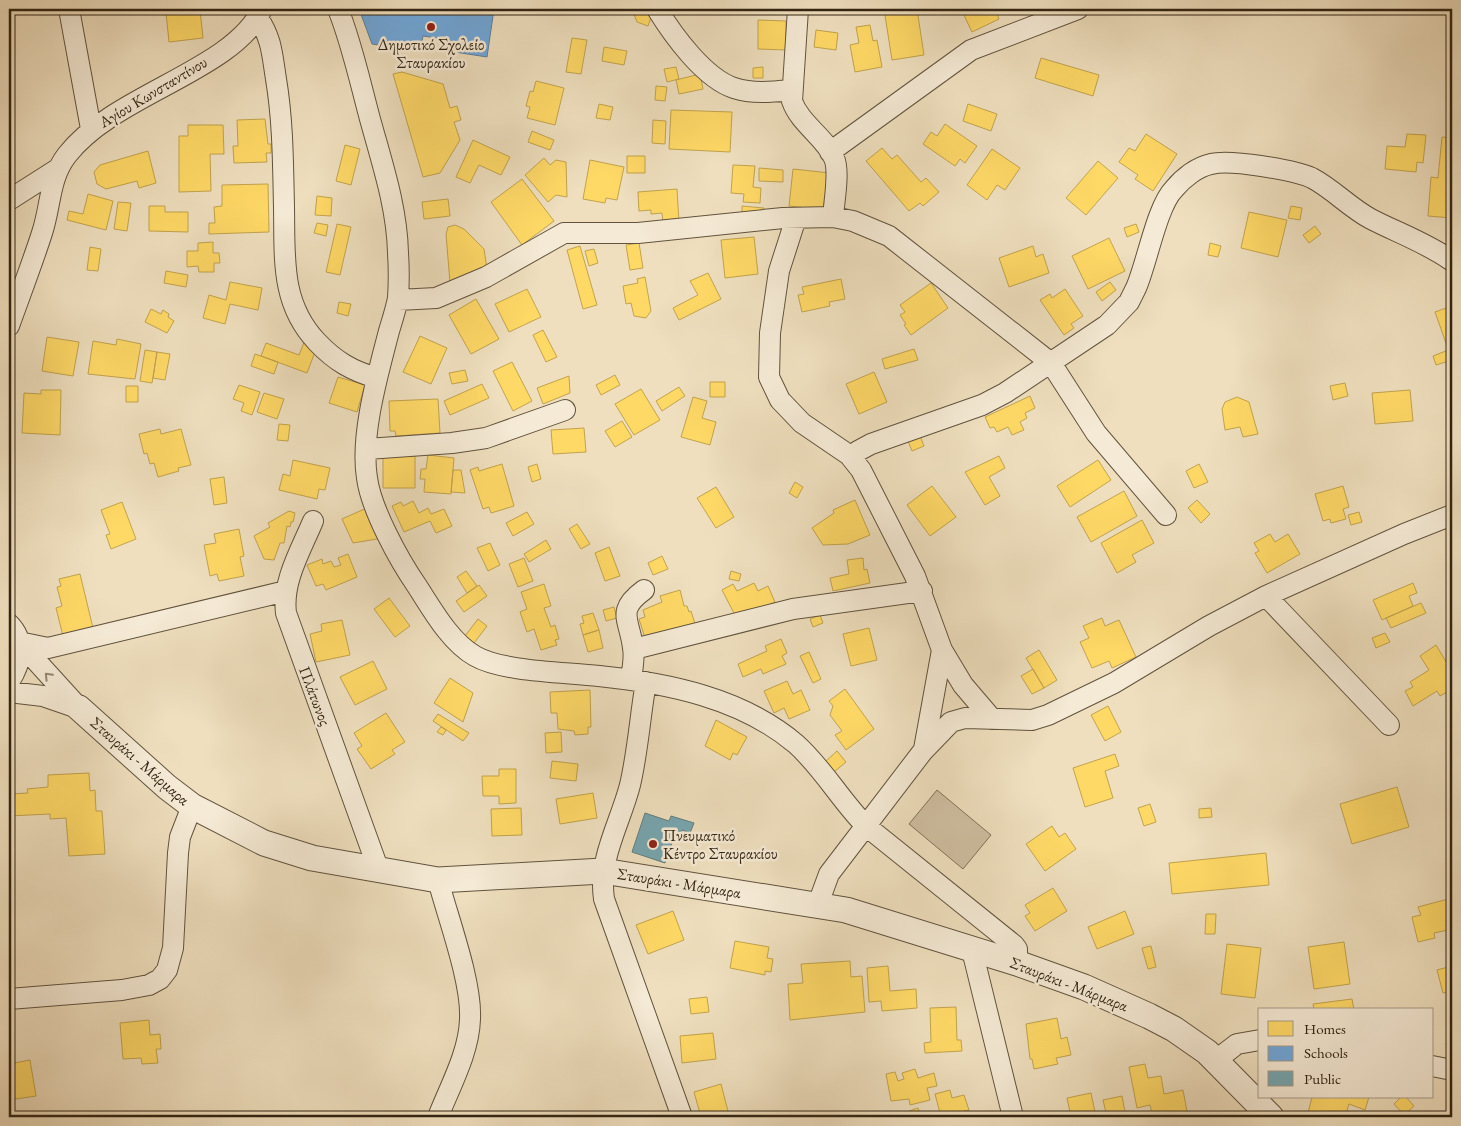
<svg xmlns="http://www.w3.org/2000/svg" width="1461" height="1126" font-family="'EB Garamond',serif">
<style>
.green{fill:#cfbfa1;stroke:#80725a}
.homes{fill:#ffd966;stroke:#c2a34d}
.schools{fill:#6fa8dc;stroke:#5d80a0}
.public{fill:#76a5af;stroke:#627e80}
.lines{fill:none;stroke-linecap:round;stroke-linejoin:round}
.minor-casing{stroke:#61533e;stroke-width:22}
.tertiary-casing{stroke:#61533e;stroke-width:27}
.minor{stroke:#f5ead5;stroke-width:20}
.tertiary{stroke:#f5ead5;stroke-width:25}
.oneway{stroke:#948774}
.poi-dot{fill:#8f2418;stroke:#f5ead5;stroke-width:2}
.labels{text-anchor:middle;dominant-baseline:central;stroke-width:5;stroke-linejoin:round;paint-order:stroke}
.poi-label{font-size:16px;fill:#322413;stroke:#f5ead5}
.street-label{font-size:16px;fill:#322413;stroke:#f5ead5}
</style>
<rect width="100%" height="100%" fill="#efdfbe"/>
<filter id="stains"><feTurbulence type="fractalNoise" baseFrequency=".004" numOctaves="4"/><feColorMatrix values="0 0 0 0 .2 0 0 0 0 .09 0 0 0 0 .02 0 0 0 .5 -.17"/></filter>
<radialGradient id="worn" r=".72"><stop offset=".6" stop-color="#630" stop-opacity="0"/><stop offset="1" stop-color="#630" stop-opacity=".3"/></radialGradient>
<path class="green" d="M937 790 991 835 963 869 909 824Z"/>
<path class="homes" d="M621 9H651L653 12 648 26 637 22 632 9 622 13Z
M884 9H917L924 55 892 60Z
M961 9H995L999 19 972 32Z
M200 10 203 38 169 42 166 13Z
M758 20 786 21V50L758 49Z
M870 25 873 41 877 40 882 67 855 72 850 45 859 43 856 27Z
M816 30 838 33 836 50 814 47Z
M572 38 587 40 581 74 566 72Z
M604 47 627 51 624 65 602 61Z
M1041 58 1099 75 1093 96 1035 78Z
M676 67 679 79 667 82 664 69Z
M763 67V78H753V68Z
M402 72 443 84 450 108 457 106 461 120 454 122 460 140 440 173 423 177 393 74Z
M700 74 703 89 679 94 676 80Z
M536 81 564 88 555 125 527 118 530 107 526 106 530 91 533 92Z
M656 86 667 87 665 101 655 100Z
M599 104 613 107 610 120 596 118Z
M968 104 997 114 991 131 963 121Z
M671 110 732 112 730 152 669 149Z
M265 119 268 144H271V153H266L267 162 234 163 233 146H238L237 120Z
M653 120 666 121 665 144 652 143Z
M945 124 977 146 965 163 960 159 955 166 923 144 931 132 937 136Z
M188 125H223L224 154H210L211 191 179 192V136H188Z
M532 131 554 140 550 150 528 142Z
M1146 134 1177 154 1153 191 1135 179 1138 175 1119 162 1129 148 1135 151Z
M1407 134 1426 135 1423 163 1417 162 1416 172 1385 169 1387 146 1405 147Z
M1442 137 1452 138V218L1428 216 1431 177 1438 178Z
M473 140 510 157 501 175 479 165 470 183 456 177Z
M345 145 360 149 351 185 336 181Z
M882 148 892 159 897 155 921 182 926 178 939 192 923 206 920 203 909 211 866 161Z
M992 149 1020 168 1005 190 997 185 987 200 967 185Z
M148 151 156 183 139 188 137 181 106 189 97 184 94 172 100 165Z
M627 156H645V173H627Z
M544 158 550 165 556 160 566 162 567 197 556 195 548 202 525 175Z
M590 160 624 167 617 200 606 198 605 203 583 199Z
M1098 161 1118 178 1086 215 1066 198Z
M733 165 755 166 753 187 761 188 760 203 743 202 744 194 731 193Z
M759 168 783 170V182L759 181Z
M793 169 830 173 826 210 789 206Z
M522 179 554 221 522 245 491 202Z
M268 184 269 232 209 234V223H215L214 207 222 206V185Z
M677 189 679 222 663 223 662 213 651 214V210L639 211 638 192Z
M88 194 113 201 106 230 67 220 69 211 83 214Z
M317 196 332 198 331 216 315 215Z
M448 199 450 216 424 219 422 202Z
M118 202 131 203 127 231 114 229Z
M149 206H165V212H188V232L149 231Z
M742 206 764 208 763 218 742 216Z
M1291 206 1302 208 1300 220 1288 218Z
M1249 212 1287 220 1278 257 1241 248Z
M317 223 328 225 326 236 314 233Z
M337 224 351 227 340 275 326 272Z
M1136 224 1139 232 1127 237 1124 228Z
M455 225 464 229 484 249 487 269 450 283 446 234 448 227Z
M1315 226 1321 234 1309 243 1303 235Z
M754 237 758 274 725 278 721 240Z
M1109 238 1125 271 1088 289 1072 256Z
M213 242V253H219L220 263H214V272H199L198 266 187 267V251H198V243Z
M639 243 643 268 630 270 626 245Z
M1210 243 1221 246 1218 257 1208 255Z
M580 246 597 305 583 309 567 250Z
M1033 246 1036 257 1043 254 1049 273 1009 287 999 258Z
M90 247 101 249 98 271 87 270Z
M594 249 598 263 589 266 585 251Z
M166 271 188 275 186 287 164 283Z
M708 273 721 299 679 320 673 308 698 295 690 281Z
M645 277 651 311 646 318 634 316 631 303 626 304 623 286 638 283 637 279Z
M841 279 845 299 829 302 830 306 802 312 798 295 804 294 802 287Z
M230 282 262 288 258 310 230 304 225 324 203 318 209 295 226 300Z
M1110 282 1116 290 1102 301 1096 292Z
M931 283 948 308 911 335 904 325 906 324 900 315 905 312 900 305Z
M527 289 541 317 509 332 495 304Z
M1065 289 1083 316 1071 324 1074 328 1064 335 1040 300 1050 294 1052 298Z
M476 299 499 339 471 354 449 315Z
M339 302 351 304 348 316 337 313Z
M1452 306V344L1447 346 1435 312Z
M151 309 161 314 163 310 169 314 168 317 174 321 167 333 145 322Z
M543 330 557 357 546 362 533 335Z
M420 336 447 348 431 384 403 372Z
M47 337 79 342 73 376 42 371Z
M117 339 141 344 135 379 88 374 93 341 116 345Z
M305 340 318 344 307 373 261 356 266 343 299 355Z
M914 349 918 360 885 369 882 359Z
M1451 349 1452 360 1436 365 1433 356Z
M145 350 157 352 152 383 140 381Z
M157 352 170 354 165 380 153 378Z
M255 354 278 362 274 374 251 366Z
M512 362 532 401 513 411 493 371Z
M465 370 468 381 452 384 449 373Z
M874 372 887 402 859 414 846 384Z
M615 375 620 385 601 395 596 385Z
M569 376 570 393 543 404 537 388Z
M338 377 365 385 357 412 329 403Z
M710 382H725V397H710Z
M1345 383 1348 396 1333 400 1330 386Z
M482 384 489 398 450 415 444 401Z
M239 385 260 392 252 415 241 411 244 403 233 399Z
M126 386H138V402H126Z
M679 387 685 396 662 411 656 401Z
M641 389 660 420 634 435 615 404Z
M41 390H61L60 435 22 433 24 393 41 394Z
M1410 390 1413 421 1375 424 1372 393Z
M264 393 284 399 277 419 257 412Z
M1030 396 1035 408 1025 413 1027 418 1020 422 1024 430 1012 435 1008 427 997 432 994 427 990 428 985 417Z
M693 397 707 401 702 418 716 422 710 445 681 437Z
M1237 397 1249 402 1258 434 1243 437 1240 427 1225 430 1222 409 1225 402Z
M438 399 440 433 396 436 395 431H390L389 401Z
M622 421 632 437 615 447 605 431Z
M279 424 290 425 288 441 277 440Z
M584 428 586 452 553 454 551 430Z
M160 429 161 434 181 429 191 465 178 468 179 471 158 477 154 463 150 464 147 453 144 454 139 434Z
M920 436 924 446 912 451 908 441Z
M428 455 454 458 451 494 424 492 425 479H420L421 469H426Z
M383 456H415V488H383Z
M999 456 1005 468 989 477 1000 496 985 505 965 472Z
M293 460 330 468 325 490 319 489 317 499 279 490 283 474 290 476Z
M1098 460 1111 480 1070 507 1057 486Z
M502 464 514 506 491 513 489 507 483 509 470 470 478 467 479 471Z
M537 464 541 479 532 482 528 467Z
M1199 464 1208 482 1194 488 1186 471Z
M453 470H461L465 493 451 492Z
M224 477 227 503 214 505 210 479Z
M795 482 803 487 797 498 789 493Z
M932 486 956 517 930 536 907 505Z
M1343 486 1349 507 1343 509 1346 519 1331 523 1330 519 1323 521 1315 494Z
M716 487 734 517 716 528 697 498Z
M1124 491 1137 516 1091 542 1077 517Z
M855 500 870 535 848 544 823 545 812 528 834 513 833 510Z
M1197 500 1210 514 1201 523 1188 508Z
M413 501 419 513 428 508 431 514 444 509 452 526 436 533 430 521 404 532 392 506 401 502 403 506Z
M122 502 136 539 111 549 106 535 110 534 101 510Z
M369 507 383 538 353 543 342 519Z
M289 511 295 513 293 522H291L290 527 287 526 284 543H280L274 560 264 559 254 536 270 527 268 523Z
M527 512 534 524 513 536 506 523Z
M1359 512 1362 522 1351 525 1348 515Z
M1142 520 1154 543 1132 555 1136 562 1117 573 1101 543Z
M577 524 590 544 581 549 569 529Z
M239 529 244 556 240 557 244 576 219 581 217 574 210 576 204 545 216 543 214 534Z
M1270 534 1275 542 1288 534 1300 554 1267 573 1255 553 1259 551 1254 543Z
M546 540 551 549 529 562 524 554Z
M490 543 500 565 488 571 477 548Z
M609 547 620 576 605 581 595 553Z
M348 554 357 577 326 590 323 584 316 586 307 565 322 559 323 564 331 561 334 567 341 565 338 558Z
M662 556 668 569 653 575 648 563Z
M524 558 533 581 518 587 509 564Z
M863 558 864 570 867 569 870 583 833 591 830 578 849 574 847 560Z
M466 571 477 586 467 593 457 577Z
M731 571 741 574 739 581 729 579Z
M80 574 93 628 63 636 56 608 62 606 57 587 61 586 59 579Z
M754 583 758 591 768 586 775 602 737 619 722 590 733 584 737 591Z
M1413 583 1417 593 1409 596 1413 606 1382 620 1373 600Z
M544 584 551 606 544 608 551 627 555 625 559 639 555 640 557 645 541 650 534 629 527 632 520 612 527 609 521 592Z
M479 585 487 596 464 612 456 601Z
M680 590 684 606H687L689 612 691 611 695 624 645 638 639 619 645 617 643 610 662 602 660 596Z
M389 598 410 626 395 637 374 609Z
M1421 603 1426 613 1391 628 1386 618Z
M614 607 617 618 606 621 603 610Z
M593 613 599 630 583 635 580 624 584 623 582 616Z
M820 615 823 623 813 627 810 619Z
M1102 618 1105 626 1119 620 1136 657 1112 668 1109 661 1092 668 1080 642 1089 638 1083 626Z
M478 619 487 626 474 643 465 636Z
M342 620 350 655 316 662 310 634 322 631 321 624Z
M869 628 877 660 851 666 843 634Z
M599 630 603 648 588 652 583 635Z
M1385 633 1390 642 1376 648 1372 638Z
M781 639 787 653 782 656 786 664 763 674 761 669 743 677 738 664 767 651 765 646Z
M1436 645 1448 665 1452 663V682L1448 685 1451 690 1440 696 1437 691 1413 706 1405 691 1413 687 1410 682 1429 670 1420 656Z
M1039 650 1057 680 1044 688 1026 658Z
M809 652 821 679 813 683 800 656Z
M373 661 387 689 355 705 340 677Z
M1033 669 1044 688 1032 694 1021 676Z
M450 678 473 693 463 722 434 703Z
M787 681 793 694 801 690 810 710 789 719 784 708 774 713 764 691Z
M845 689 874 729 846 750 835 735 842 731 830 715 833 706 829 701Z
M590 690 591 727H588V734L575 735 574 731 558 729 557 713H551L550 692Z
M1108 706 1121 732 1105 741 1091 715Z
M386 713 405 742 392 750 395 754 371 769 357 749 362 746 354 733Z
M438 714 469 733 463 741 433 721Z
M716 720 747 737 737 755 733 753 730 760 705 746Z
M441 727 446 730 443 735 437 732Z
M561 732 562 752 546 753 545 733Z
M837 751 846 762 834 772 825 762Z
M1115 754 1119 766 1105 771 1113 798 1085 807 1073 768Z
M552 761 578 764 576 781 550 778Z
M499 769H516V803L499 804V796H483L482 776H499Z
M89 773 90 791 95 790 96 811H102L105 854 69 856 66 818 50 819V814L9 816V820V794L28 793 27 789 48 787V775Z
M1397 787 1409 827 1352 844 1340 804Z
M593 793 597 818 560 824 556 799Z
M1150 804 1156 822 1144 826 1138 808Z
M521 808 522 835 492 836 491 809Z
M1211 808 1212 817 1199 818V809Z
M1052 826 1059 837 1065 833 1076 849 1045 871 1026 844Z
M1266 853 1269 885 1172 894 1169 863Z
M1053 888 1067 911 1035 931 1025 916 1030 913 1025 905Z
M1452 898V929L1434 933 1435 938 1418 942 1412 917 1421 915 1418 907Z
M673 911 684 940 648 954 636 925Z
M1125 911 1134 934 1097 949 1088 927Z
M1206 914H1216L1215 934H1205Z
M735 941 769 947 767 958 773 959 771 972 765 971V975L730 968Z
M1344 942 1350 984 1314 989 1308 947Z
M1227 944 1261 948 1255 998 1221 994Z
M1151 946 1156 967 1148 969 1142 948Z
M1452 959V991L1443 993 1437 970 1448 967 1447 961Z
M850 961 851 977 862 976 865 1012 790 1020 788 984 803 983 801 964Z
M888 966 890 991 916 989 917 1008 882 1011 881 1001 869 1002 867 968Z
M707 997 709 1012 691 1014 689 999Z
M1352 999 1354 1010H1314L1313 1004Z
M956 1007 957 1040H961L962 1051 925 1053 924 1043 931 1042 930 1008Z
M1057 1018 1061 1039 1067 1037 1071 1055 1056 1058 1058 1064 1034 1069 1032 1059H1030L1026 1024Z
M149 1020 150 1035 160 1034 161 1049H156L158 1063 142 1064 141 1058 123 1059 120 1023Z
M1450 1022 1452 1023V1046L1446 1045Z
M713 1033 716 1059 682 1063 680 1036Z
M30 1060 36 1096 9 1100V1064Z
M1145 1064 1148 1078 1161 1076 1164 1094 1183 1090 1188 1117H1153L1150 1105 1137 1108 1129 1067Z
M915 1069 918 1078 934 1073 937 1086 927 1088 930 1100 910 1105 909 1099 891 1101 886 1074 895 1072 898 1081 904 1079 902 1073Z
M721 1084 729 1115 701 1117 694 1092Z
M950 1090 952 1098 964 1095 969 1110 952 1114V1117H923L940 1113 935 1094Z
M1091 1093 1096 1117H1071L1067 1098Z
M1122 1096 1126 1117H1107L1103 1100Z
M1312 1097H1369L1365 1110 1349 1104 1345 1117H1307Z
M1401 1097H1406L1414 1106 1404 1115 1394 1104Z
M918 1108 921 1117H910L909 1111Z"/>
<path class="schools" d="M359 9H494L487 57 442 50 443 39 423 36 420 51 372 44Z"/>
<path class="public" d="M645 813 669 821 671 816 694 823 690 833 682 830 680 836 675 834 665 863 632 852Z"/>
<g class="lines">
<g class="minor-casing">
<path id="minor" d="M69 9 91 129
M338 9C352 44 360 82 370 119 382 163 397 207 398 253 399 268 399 283 398 298 396 309 392 321 389 331 378 374 360 435 367 478 371 509 399 560 417 586 432 609 450 642 475 656 503 672 565 672 599 676 667 683 742 698 796 744 823 768 841 801 866 826L1014 945 1017 949V963
M657 9C673 35 704 78 734 88 752 94 772 92 791 90
M798 9 792 101C800 124 825 137 834 158 840 171 834 202 833 217
M258 18C272 39 272 54 276 79 283 121 283 164 284 207 285 257 280 303 317 342 335 361 352 371 377 378
M830 152 971 50 1078 9
M9 200 56 170
M796 218 779 271 770 333 769 377 780 400 802 423 849 455 861 470 915 576 942 650 924 749
M398 300 436 298 486 277 564 233H638L783 218 833 217 853 221 889 236 1051 363 1096 433 1166 515
M9 326C20 295 32 264 42 233 51 206 49 178 67 155 114 94 233 71 262 9
M367 449 452 443 486 438 565 410
M852 457 858 451 871 444 982 405 1005 393 1107 325 1129 302 1136 288C1147 263 1157 206 1174 189 1183 178 1197 167 1211 164 1230 159 1294 170 1312 178 1333 189 1350 208 1371 219 1398 233 1427 243 1452 261
M313 521C301 550 282 581 286 613L379 871
M1266 596 1389 725
M9 624C26 641 21 664 9 682
M19 642 48 648 286 591
M19 642 79 708
M634 649 793 609 922 591
M942 650 963 685 992 719
M631 680C632 670 635 658 633 648 630 620 615 611 644 590
M646 682C640 716 638 751 630 785 620 824 598 858 604 899L682 1117
M9 692 43 696 75 707
M438 880C448 918 472 982 470 1019 469 1053 450 1086 438 1117
M818 904 829 874 923 751 951 722 965 718 1032 720 1048 715 1114 683 1209 626 1266 596 1404 534 1452 515
M972 950 1013 1117
M9 999 122 990 149 985 160 979 167 970 173 948 178 853 180 837 192 806
M1216 1060 1237 1044 1260 1040
M1432 1066 1452 1070"/>
</g>
<g class="tertiary-casing">
<path id="tertiary" d="M79 708 167 787 192 806 264 843 312 858 438 880 603 871 846 910 1017 963 1084 987 1149 1016 1174 1029 1207 1052 1271 1117"/>
</g>
<use href="#minor" class="minor"/>
<use href="#tertiary" class="tertiary"/>
</g>
<defs><path id="oneway-chevron" d="M-2-3.5L2.5 0L-2 3.5" fill="none" stroke-width="1.6" stroke-linecap="round" stroke-linejoin="round" transform="scale(1.25)"/></defs>
<use class="oneway" href="#oneway-chevron" transform="translate(48 676) rotate(-134)"/>
<g class="poi-dot">
<circle cx="431" cy="27" r="5"/>
<circle cx="653" cy="844" r="5"/>
</g>
<g class="labels">
<g class="poi-label">
<text x="431" y="44">Δημοτικό Σχολείο<tspan x="431" dy="18">Σταυρακίου</tspan></text>
<text x="663" y="835" text-anchor="start">Πνευματικό<tspan x="663" dy="18">Κέντρο Σταυρακίου</tspan></text>
</g>
<g class="street-label">
<text transform="translate(153 92) rotate(-31)">Αγίου Κωνσταντίνου</text>
<text transform="translate(315 696) rotate(69)">Πλάτωνος</text>
<text transform="translate(140 761) rotate(41)">Σταυράκι - Μάρμαρα</text>
<text transform="translate(679 883) rotate(9)">Σταυράκι - Μάρμαρα</text>
<text transform="translate(1069 984) rotate(21)">Σταυράκι - Μάρμαρα</text>
</g>
</g>
<rect width="1461" height="1126" fill="none" stroke="#efdfbe" stroke-width="30"/>
<rect x="10" y="10" width="1441" height="1106" fill="none" stroke="#322413" stroke-width="2.5"/>
<rect x="15" y="15" width="1431" height="1096" fill="none" stroke="#322413"/>
<rect x="1258" y="1008" width="175" height="90" fill="#f5ead5" stroke="#a79b87"/>
<rect x="1268" y="1021" width="25" height="15" fill="#ffd966" stroke="#a79b87"/>
<text x="1304" y="1034" font-size="15" fill="#322413">Homes</text>
<rect x="1268" y="1046" width="25" height="15" fill="#6fa8dc" stroke="#a79b87"/>
<text x="1304" y="1058" font-size="15" fill="#322413">Schools</text>
<rect x="1268" y="1071" width="25" height="15" fill="#76a5af" stroke="#a79b87"/>
<text x="1304" y="1084" font-size="15" fill="#322413">Public</text>
<rect width="100%" height="100%" filter="url(#stains)"/>
<rect width="100%" height="100%" fill="url(#worn)"/>
</svg>
